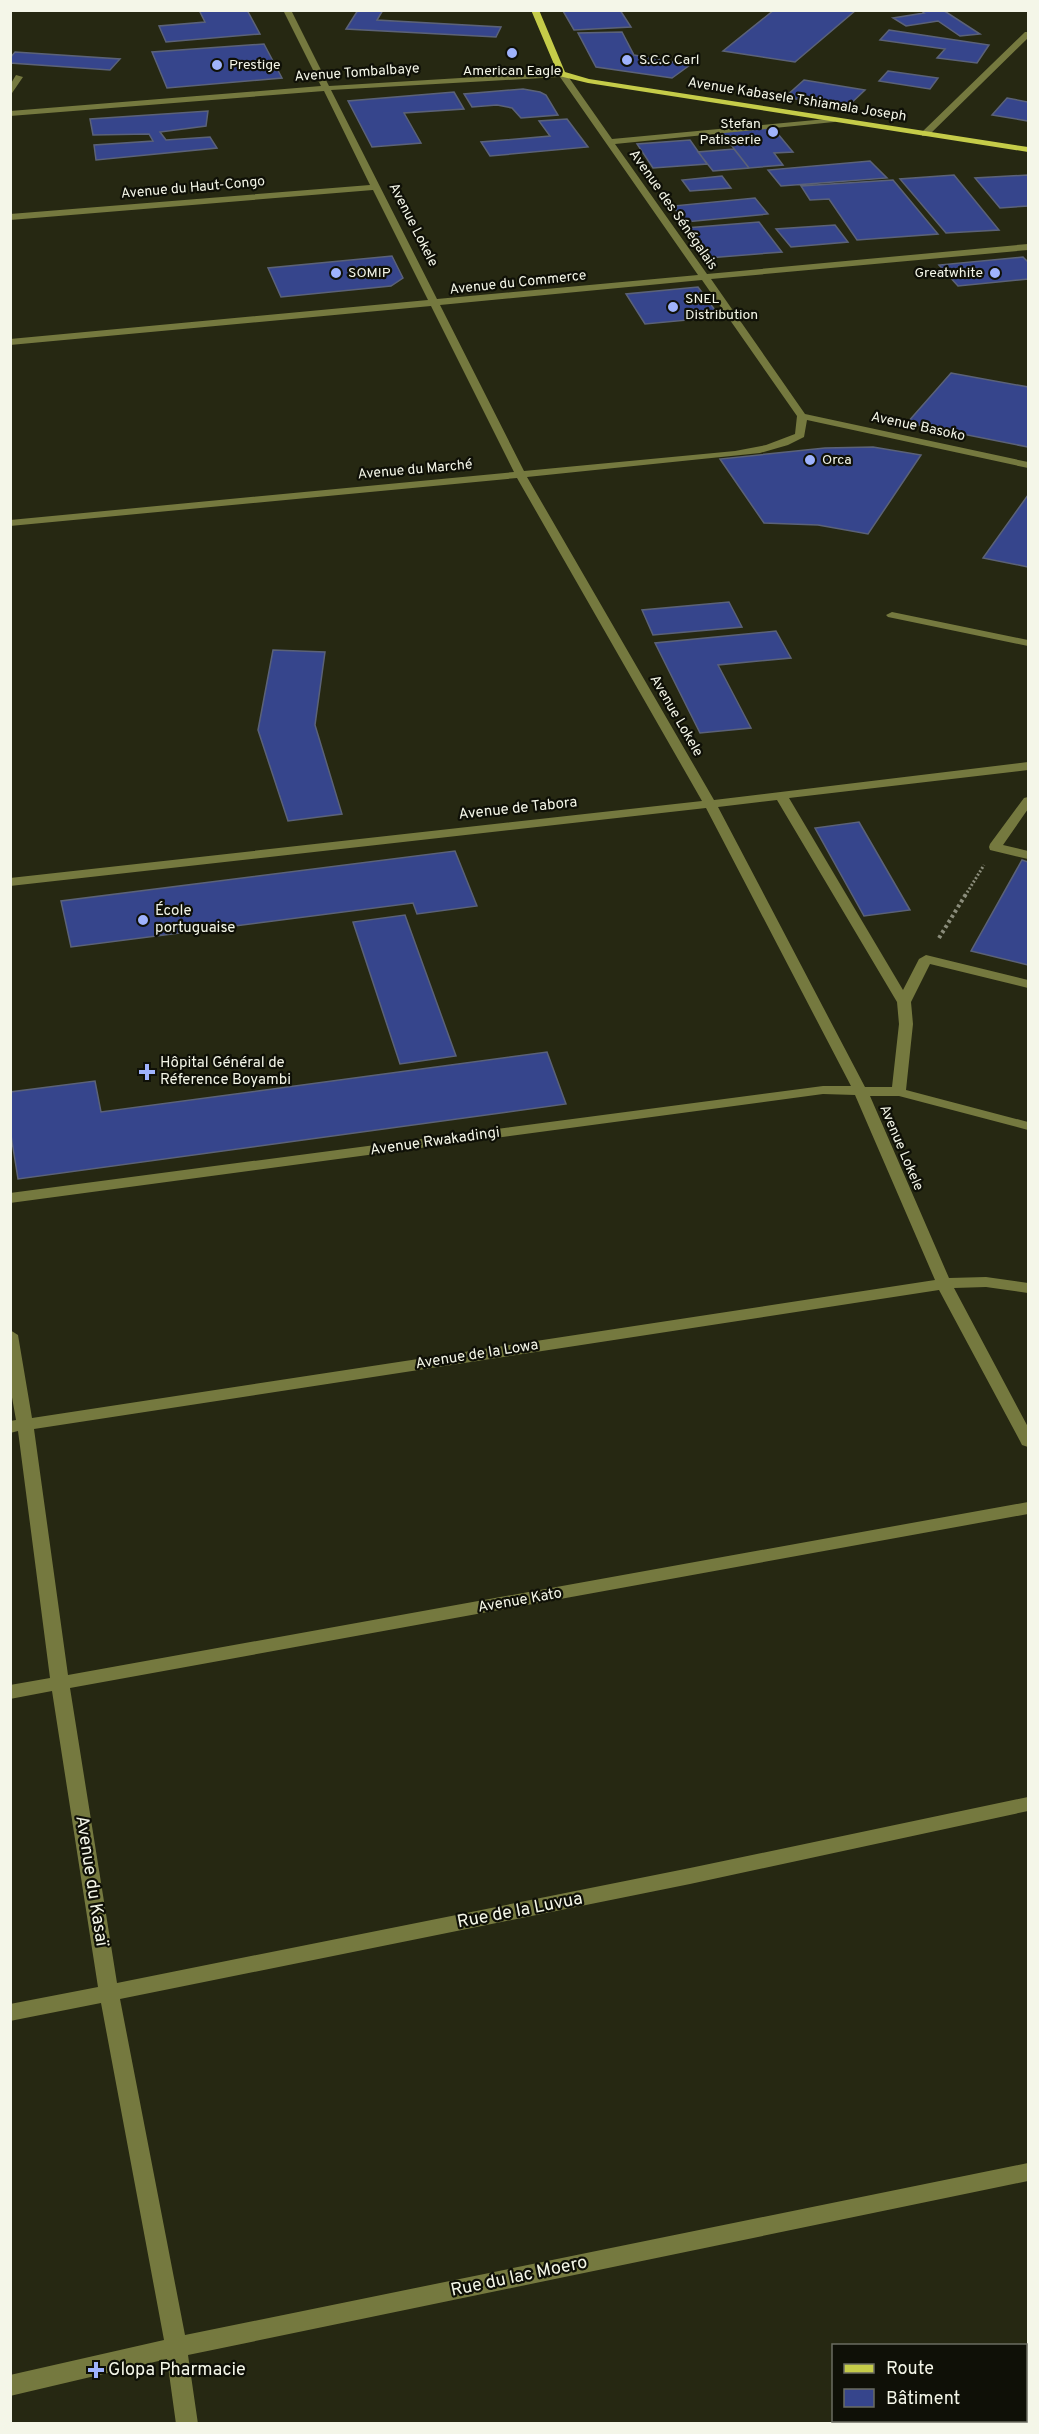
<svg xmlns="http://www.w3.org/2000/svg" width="1039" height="2434" font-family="Overpass,sans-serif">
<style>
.building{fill:#36458c;stroke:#5b6278;stroke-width:1.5}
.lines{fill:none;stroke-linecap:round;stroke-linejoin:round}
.path-far1{stroke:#8b8d7b;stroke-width:3;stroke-dasharray:2 2;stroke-linecap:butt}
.path{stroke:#8b8d7b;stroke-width:4;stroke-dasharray:3 3;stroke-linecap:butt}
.minor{fill:#75793f;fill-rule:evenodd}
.major{fill:#c5cc49;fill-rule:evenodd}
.poi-dot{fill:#9fb3fd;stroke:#0f1007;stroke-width:2}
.labels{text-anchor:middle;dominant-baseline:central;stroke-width:4.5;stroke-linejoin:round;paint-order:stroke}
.far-poi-label{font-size:14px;fill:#f4f6e8;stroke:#0f1007;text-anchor:start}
.far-street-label{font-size:14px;fill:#f4f6e8;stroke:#0f1007}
.street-label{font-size:15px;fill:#f4f6e8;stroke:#0f1007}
.poi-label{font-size:15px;fill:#f4f6e8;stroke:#0f1007;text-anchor:start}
.near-street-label{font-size:18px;fill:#f4f6e8;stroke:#0f1007}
.near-poi-label{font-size:18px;fill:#f4f6e8;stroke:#0f1007;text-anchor:start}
</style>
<rect width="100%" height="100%" fill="#262812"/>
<path class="building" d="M199 10H247L260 34 166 42 159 26 205 22Z
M358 10H383L377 20 501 27 496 37 346 29Z
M620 10 631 27 574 30 563 11Z
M774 10H856L795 62 723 51Z
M920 10H943L980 34 960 36 938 21 906 26 893 18 924 13Z
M889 30 989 45 977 63 937 58 945 49 880 40Z
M622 32 634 55 690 65 672 78 596 67 578 33Z
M264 44 282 78 167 88 152 52Z
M15 52 120 59 110 70 10 63V58Z
M888 71 938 78 930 89 879 81Z
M804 80 865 90 846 108 785 97Z
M523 89 540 92 546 95 558 115 521 118 512 108 497 105 472 107 464 94Z
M454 92 464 109 404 113 421 143 372 147 348 101Z
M1007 98 1028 102V121L992 115Z
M208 111 206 126 160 132 166 140 210 137 217 148 96 160 94 145 153 141 149 134 93 135 90 119Z
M567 119 588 147 490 156 481 142 550 136 539 121Z
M773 128 793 152 774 153 783 165 749 168 721 132Z
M690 140 707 164 653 168 637 144Z
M734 149 749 168 713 171 698 152Z
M870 161 887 178 781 186 768 170Z
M954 175 999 230 946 233 900 179Z
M1028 175V206L1000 208 975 178Z
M722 176 731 188 690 191 682 180Z
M893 180 938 234 857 240 829 199 810 200 801 186Z
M755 198 768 214 685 222 673 206Z
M759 222 782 252 708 258 686 228Z
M835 225 848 242 791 247 776 229Z
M392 256 403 278 391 286 281 297 268 268Z
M1023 257 1028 262V279L958 286 939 265Z
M698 287 720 317 645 324 626 294Z
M951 373 1028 387V447L907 423Z
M873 447 921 455 868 534 818 525 764 523 720 459 825 448Z
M1028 495V567L983 558Z
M729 602 742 627 653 635 642 610Z
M776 631 791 658 718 665 751 728 700 733 655 643Z
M273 650 325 652 315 725 342 814 288 821 258 730Z
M859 822 910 910 864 916 815 828Z
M455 851 477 906 417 914 413 903 71 947 61 901Z
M1022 860 1028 862V965L971 951Z
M405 915 456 1056 400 1064 353 922Z
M547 1052 566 1104 18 1179 10 1129V1092L95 1081 101 1112Z"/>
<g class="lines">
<path class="path-far1" d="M965 896 984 865"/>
<path class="path" d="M939 938 966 894"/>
<path class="minor" d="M283 10H291L329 86 562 72H565L612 139 837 118 838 120 834 122 615 144 707 274 1028 244V250L711 279 805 414 1028 462V468L807 420 804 437 788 445 760 453 527 477 714 800 1028 762V770L789 798 903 990 919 959 926 955 1028 980V988L930 964 911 1002 913 1024 906 1090 1028 1122V1130L899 1096H870L949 1278 986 1277 1028 1283V1293L986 1287 954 1288 1028 1427V1447L1022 1445 1020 1441 939 1290 34 1429 68 1675 1028 1502V1514L70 1688 117 1983 690 1868 1028 1797V1811L690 1884 120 1999 185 2335 1028 2163V2181L188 2355 198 2424H176L167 2359 10 2396V2375L164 2340 101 2003 10 2021V2004L98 1987 52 1691 10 1699V1685L50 1678 18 1431 10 1433V1421L16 1420 10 1386V1330L18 1335 32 1418 935 1280 855 1095 823 1094 10 1203V1193L823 1086H851L706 808 10 886V878L702 801 517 478 10 526V520L514 472 431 306 10 345V339L428 300 373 190 10 220V214L370 185 324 91 10 116V111L321 86ZM560 77 698 275 437 299 331 90ZM702 280 797 416 795 434 766 445 735 451 524 471 440 305ZM777 800 897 1002 899 1024 892 1087H865L718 807Z
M1025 32H1028V38L928 136H922V132Z
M16 75 23 77 10 96V85Z
M892 612 1028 640V646L888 617 886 615Z
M1028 797V809L1003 845 1028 851V859L990 850 989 847 990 844 1024 798Z"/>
<path class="major" d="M531 10H539L565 72 589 79 1028 147V152L588 83 559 76Z"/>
</g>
<g class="poi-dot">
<circle cx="512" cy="53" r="6"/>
<circle cx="627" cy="60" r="6"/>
<circle cx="217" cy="65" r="6"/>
<circle cx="773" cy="132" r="6"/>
<circle cx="336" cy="273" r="6"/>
<circle cx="995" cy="273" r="6"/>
<circle cx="673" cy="307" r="6"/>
<circle cx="810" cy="460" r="6"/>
<circle cx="143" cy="920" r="6"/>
<path d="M144 1063h6v6h6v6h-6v6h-6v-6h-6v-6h6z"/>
<path d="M93 2361h6v6h6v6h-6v6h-6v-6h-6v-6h6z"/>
</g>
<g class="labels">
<g class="far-poi-label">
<text x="639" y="60">S.C.C Carl</text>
<text x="229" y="65">Prestige</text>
<text x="512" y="71" text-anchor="middle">American Eagle</text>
<text x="761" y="124" text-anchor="end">Stefan<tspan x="761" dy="16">Patisserie</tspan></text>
<text x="348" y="273">SOMIP</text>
<text x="983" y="273" text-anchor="end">Greatwhite</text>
<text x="685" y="299">SNEL<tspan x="685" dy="16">Distribution</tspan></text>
<text x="822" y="460">Orca</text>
</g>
<g class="far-street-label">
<text transform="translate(357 73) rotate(-4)">Avenue Tombalbaye</text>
<text transform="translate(797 100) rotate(9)">Avenue Kabasele Tshiamala Joseph</text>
<text transform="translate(193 188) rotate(-5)">Avenue du Haut-Congo</text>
<text transform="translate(673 210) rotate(55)">Avenue des Sénégalais</text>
<text transform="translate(413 225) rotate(63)">Avenue Lokele</text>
<text transform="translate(518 283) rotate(-6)">Avenue du Commerce</text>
<text transform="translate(918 427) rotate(12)">Avenue Basoko</text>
<text transform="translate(415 470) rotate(-5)">Avenue du Marché</text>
<text transform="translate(676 716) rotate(60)">Avenue Lokele</text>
<text transform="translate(901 1148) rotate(67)">Avenue Lokele</text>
</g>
<g class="street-label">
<text transform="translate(518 809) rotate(-6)">Avenue de Tabora</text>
<text transform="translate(435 1142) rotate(-8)">Avenue Rwakadingi</text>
<text transform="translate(477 1355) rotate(-9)">Avenue de la Lowa</text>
<text transform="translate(520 1601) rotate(-10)">Avenue Kato</text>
</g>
<g class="poi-label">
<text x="155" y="911">École<tspan x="155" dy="17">portuguaise</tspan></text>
<text x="160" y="1063">Hôpital Général de<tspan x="160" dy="17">Réference Boyambi</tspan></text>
</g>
<g class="near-street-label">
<text transform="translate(91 1881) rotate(81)">Avenue du Kasaï</text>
<text transform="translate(520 1911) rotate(-11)">Rue de la Luvua</text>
<text transform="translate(519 2277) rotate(-12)">Rue du lac Moero</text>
</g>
<g class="near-poi-label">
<text x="108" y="2370">Glopa Pharmacie</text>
</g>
</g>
<rect width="1039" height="2434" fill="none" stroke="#f4f6e8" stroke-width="24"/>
<rect x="832" y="2344" width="195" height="78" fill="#0f1007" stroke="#6b6c61" stroke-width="1.5"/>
<rect x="844" y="2364" width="30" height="9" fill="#c5cc49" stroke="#6b6c61" stroke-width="1.5"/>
<text x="886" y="2374" font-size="18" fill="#f4f6e8">Route</text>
<rect x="844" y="2389" width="30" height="18" fill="#36458c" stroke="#6b6c61" stroke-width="1.5"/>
<text x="886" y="2404" font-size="18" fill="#f4f6e8">Bâtiment</text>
</svg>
